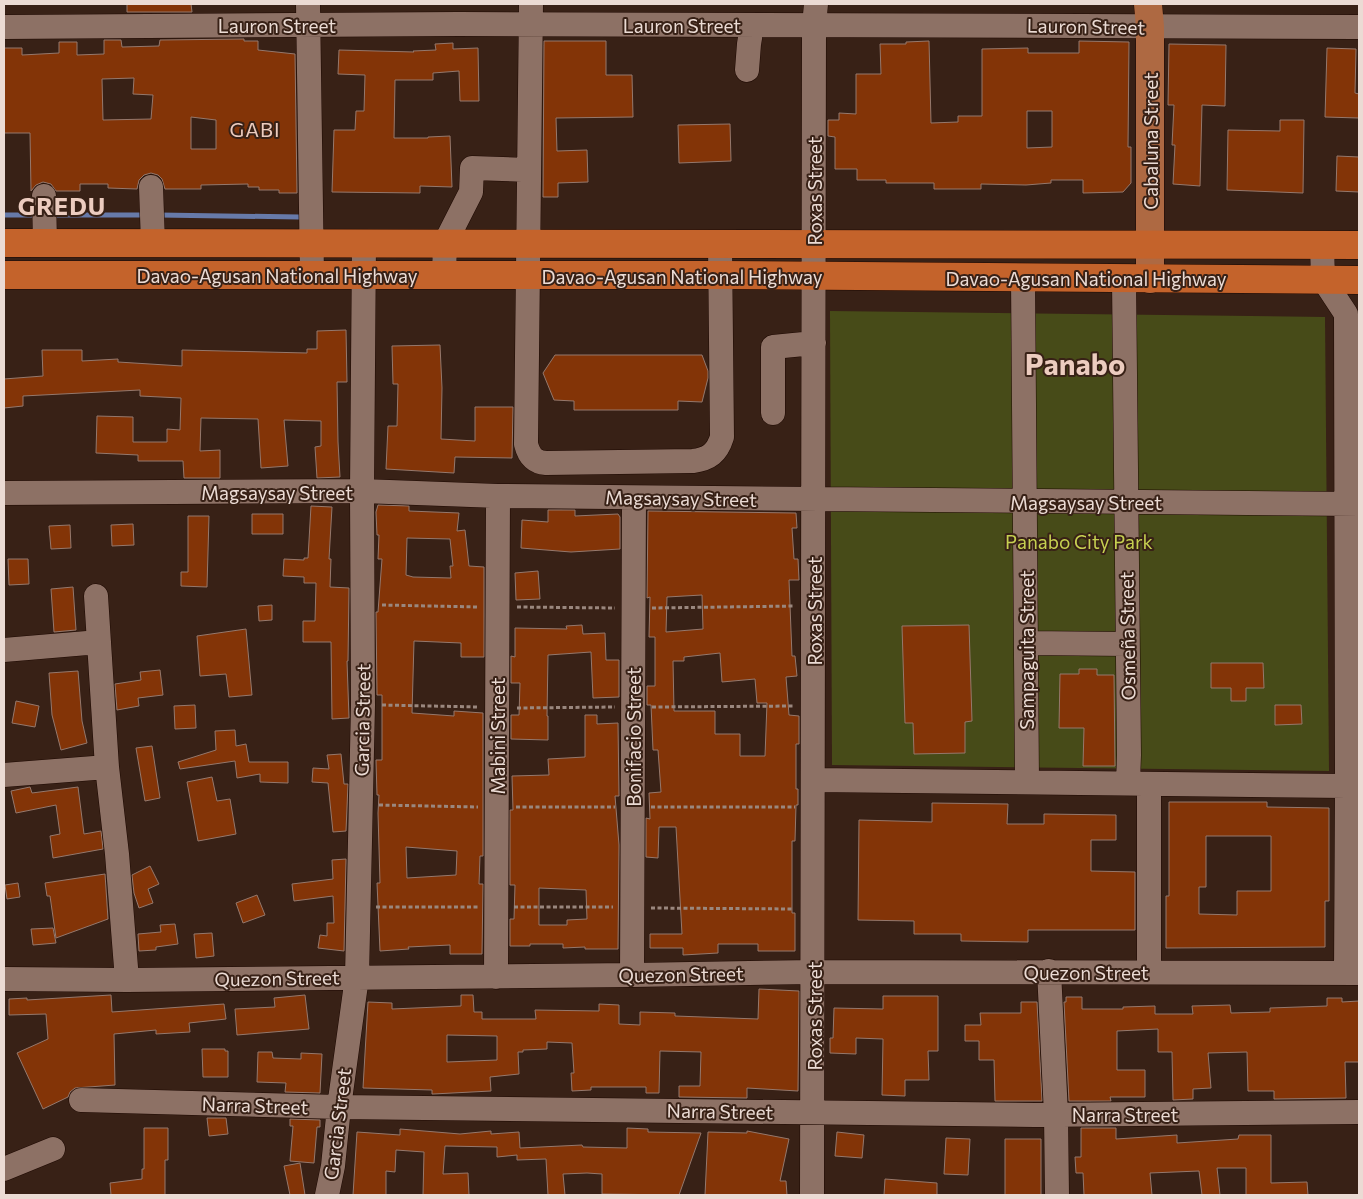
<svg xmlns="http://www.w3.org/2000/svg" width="1363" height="1199" font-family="Commissioner,sans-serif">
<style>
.green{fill:#474b18}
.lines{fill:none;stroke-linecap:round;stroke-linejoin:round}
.stream{stroke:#677aa9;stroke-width:5}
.building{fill:#833407;stroke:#95786c;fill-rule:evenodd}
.minor-casing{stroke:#1e0902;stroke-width:25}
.major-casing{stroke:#1e0902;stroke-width:29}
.highway-casing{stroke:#1e0902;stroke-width:29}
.path{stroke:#9a877e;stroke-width:3;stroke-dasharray:4 2.5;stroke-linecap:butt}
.minor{stroke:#8d7165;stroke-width:24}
.major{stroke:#ae6942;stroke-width:28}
.highway{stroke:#c4632b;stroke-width:28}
.labels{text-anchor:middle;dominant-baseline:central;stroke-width:4;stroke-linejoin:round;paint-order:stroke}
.street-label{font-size:19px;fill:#ebdbd4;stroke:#382116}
.park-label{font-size:19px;fill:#c6d051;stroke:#382116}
.neighbourhood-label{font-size:20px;letter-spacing:1px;fill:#ecccbf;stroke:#382116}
.district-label{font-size:24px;font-weight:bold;letter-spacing:1px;fill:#ecccbf;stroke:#382116}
.town-label{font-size:29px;font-weight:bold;fill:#ecccbf;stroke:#382116}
</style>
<rect width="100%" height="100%" fill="#382116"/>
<path class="green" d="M830 311 1325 317 1329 771 832 765Z"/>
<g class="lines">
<path class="stream" d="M4 215H32
M50 215H144
M159 215 299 217"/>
</g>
<path class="building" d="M127 4H191L192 12H127Z
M244 39V41H258V50L295 54 297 193H279V190H259V187H248V184L201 185V189H165L162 179 158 175 151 173 144 175 139 180 137 189 108 188V184H80V191H56L51 184 43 182 36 185 31 191 30 133H4V48H22V55L59 53V42H77V55L104 54V40H121L122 47 159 46 160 40ZM134 78 133 94 153 95 151 119 103 120 102 79ZM191 117 216 120V149H191Z
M544 41H606V75H632L633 117 556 118 557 151 587 150 588 182 558 183V197H543Z
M929 41 931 123 958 122V116H982V49L1028 48V53H1079V41L1129 42 1128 147H1131V183L1123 192 1083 193V180H1051V183L1026 185 981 184V189H934V183H886V180H857V169H835V137L828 136V120H839V113L856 114V74H881L880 44H906V42ZM1027 111H1052V147L1027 148Z
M453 43V49L478 48 479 101H460L459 71 433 73V80H395L394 138H428V137L450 136 452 187 420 186V193L332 192 334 130H355L356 111H364L365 75 338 74 339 50 414 52 413 51 436 50 435 44Z
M1169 44 1226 45 1225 106 1202 105 1200 186 1173 184 1175 145H1172L1174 105H1168Z
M1327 48 1356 49 1355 93 1359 94V118L1325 117Z
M1280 120H1304L1303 193 1227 190 1228 130 1280 131Z
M730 124 731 161 679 163 678 125Z
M1337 156 1359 157V192L1336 191Z
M346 330 347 382H337L338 442 340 477 317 478 315 447 321 446V421L284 420 288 466 261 468 258 419 201 418 200 451 220 450V478H184L183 461H138V455L96 453 97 416 133 417V442H167V429L180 430 181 398 140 396V390L23 396V406L4 408V379L43 376 42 350H82V361L118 359V362L182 366V350L307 353V349H317V331Z
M440 345 442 388 441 439 475 441V407H513L512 458 455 457 454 473 386 469 388 426H397L398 384H393L392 346Z
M555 355H702L708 371V378L702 402 678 401V410H574V401L554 400 543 373Z
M378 505 409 506V511L459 513 457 531 465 530 469 566 484 567V657H461V643L414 641 412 713 454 716V711L483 713V856H480L479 884H483L482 954H450V945L408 947 409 949 380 951 377 883H380L378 813 379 795H377L376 760H382V695H377L376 612H378L382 559H378L379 535H377L376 512ZM407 538 450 539 453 566H450L451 578 413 577 406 575ZM406 847 457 851 456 875 407 878Z
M311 506 332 507 329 559H331L330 587 349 588 348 661H347L349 718 332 719 331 642H303V621H315L316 583H304V577L283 576 284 559 304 560V558H308Z
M548 510H575V516L618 514 620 517V549L571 552 521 548 522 520 548 522Z
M648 511 796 513 797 528H792L794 559H798L799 580H789L792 656H795L797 676 786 677 789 715 799 716V744H796V789H798V805H796L795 841H792V913H795V951H758V944H718V953L683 955V948H650V934H682L676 827H659L658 858 646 857V818L650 819 649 793 661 792 658 750H653L651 705H647V686H655V637H649L650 597 647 598ZM702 595 703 629 666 632 667 597ZM720 653 722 682 755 679 757 703H767L765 756H740V734H715V711H674L673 661H684V657Z
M252 514H283V534H252Z
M188 516H209L207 587 181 586V572H188Z
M133 524 134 545 112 546 111 525Z
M70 525 71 548 51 549 49 526Z
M8 559H28L29 584 9 585Z
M538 571 540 599 516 600 515 573Z
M73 587 76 630 54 632 51 589Z
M272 605V620L259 621 258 606Z
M582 625 583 634 605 633 606 660H619V697L593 698 591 652 548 655 547 716H548V740L511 739V715H519L520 683H511V656L515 657V628L567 629 566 626Z
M969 625 972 721 965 722V753L914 754 913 723H905L902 626Z
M246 629 252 695 229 697 226 674 200 676 197 636Z
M1211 663H1263L1264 688H1246V701H1231V688H1211Z
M1079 669H1097V675H1114L1115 766H1083L1084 728H1059L1060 674H1079Z
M160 670 163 695 138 698 139 706 117 710 115 684 141 680 140 672Z
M78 671 82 721 87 743 61 750 52 715 49 673Z
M16 701 39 706 35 727 12 723Z
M195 705 196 728 175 729 174 706Z
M1275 705H1301L1302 724 1275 725Z
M585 715H597V724L618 723 619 796H615L619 845 618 949H585V947L563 948V944H530V946H510V919H514L515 885H510V810H513L512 776 549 775 548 759 585 757ZM539 888 586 890 587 919 567 920V925H539Z
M235 730 236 746 246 744 249 762H288V783L260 782V774L237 778 235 761 180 769 178 762 216 750 215 731Z
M152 746 160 798 145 801 136 748Z
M341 754 344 784H348L346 831 333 832 328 783 312 782 313 768 329 769 327 755Z
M212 777 217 801 230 799 236 834 198 841 187 782Z
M30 787 32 793 78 787 84 834 101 831 103 849 53 858 50 836 60 834 56 805 16 813 11 791Z
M1169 802H1267V807L1329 808V901H1325V947L1166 948V896H1169ZM1206 836H1271V891H1237V915L1199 914V887H1206Z
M932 803 1008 804 1007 824H1044V814L1116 815V840H1091V871L1135 872V930H1028V942L961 941V934H914V921L858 920 859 820 932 822Z
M346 859 344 951 318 948 320 935 327 936V923H334L333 896 294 901 292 884 333 879 332 860Z
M150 866 159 884 148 889 153 903 139 908 134 893 132 875Z
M105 874 108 919 56 938 50 896H47L45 883Z
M18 883 20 897 7 899 5 885Z
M257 895 265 915 243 923 236 903Z
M175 924 178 944 156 947V950L139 951 138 934 161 932 160 925Z
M53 928 56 943 33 945 31 929Z
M212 933 214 956 196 958 194 934Z
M759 989 799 991 798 1091 747 1088V1098L679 1097V1086H700L701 1052 660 1051 659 1093H646V1087H591V1090L572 1091 571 1073H574L572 1043 547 1042V1049L523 1050V1052H518L519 1074 490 1077 491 1091 433 1094H432V1090L363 1088 368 1002 392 1003V1009L461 1006V995H473L474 1012H482V1019H536L535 1010 599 1011V1004L619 1005V1024L640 1025V1012L675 1013V1016L758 1019ZM447 1035 497 1036V1060L447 1062Z
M111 995 112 1012 224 1004 226 1019 189 1023 190 1032 156 1034V1030L114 1034 115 1085 75 1088 70 1092 68 1097 43 1109 17 1053 48 1039 46 1014 9 1015V999L27 998V1000Z
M305 995 309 1029 237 1035 235 1009 275 1007 274 998Z
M883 996H938V1051H928L929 1080H905V1096L882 1095 883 1039 856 1038V1054L830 1053V1038H833L834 1008 883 1009Z
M1066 997H1082V1009H1123V1007L1155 1006V1014H1193L1192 1006 1230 1005 1231 1013 1270 1012V1008L1327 1006V998H1342V1002L1359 1001V1062H1345L1346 1098 1274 1099V1091H1248L1247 1052 1208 1053 1211 1088 1193 1089V1099L1173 1100 1172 1052H1158V1029L1117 1031V1070H1145V1097H1110L1111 1101H1069L1064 1002H1066Z
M1021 1002H1037L1042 1101H995L994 1060H979V1041H965V1025H981L980 1013H1021Z
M202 1049H225V1051H228V1077H203Z
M258 1052H272L273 1058 301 1059V1053L322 1054 320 1093 285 1092 286 1083 257 1082Z
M207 1118H226L228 1134 209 1136Z
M290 1119 320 1120V1127H317L314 1163 290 1161 293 1126H290Z
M144 1128H168V1160H165V1195H111L110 1183 142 1179V1169H144Z
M627 1128 648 1129V1132L701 1133 679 1195 602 1194V1174L587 1173 563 1174 565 1195H548L546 1159 517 1160V1155L497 1157V1147L445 1146 443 1174 468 1173 469 1195H423L424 1152 396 1150 395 1172 386 1171V1195H353L357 1132 400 1135V1129L460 1134 491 1131V1134L519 1132 520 1148 582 1145 583 1147 627 1148Z
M1081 1128H1116V1139L1177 1135V1143L1238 1139 1239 1135H1271V1183L1307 1182 1308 1195H1246V1168H1217L1220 1195H1202L1199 1171 1150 1173 1152 1195H1084L1083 1173H1076L1075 1157H1081Z
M747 1131 789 1139 780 1181H786L787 1195H705L708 1132 747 1133Z
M837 1132 864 1135 862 1158 835 1156Z
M946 1138 970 1139 968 1175 944 1174Z
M1005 1139H1041V1195H1005Z
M300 1163 305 1195H290L284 1166Z
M885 1179 937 1183V1195H884Z"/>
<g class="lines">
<g class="minor-casing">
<path id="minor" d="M308 4 312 275
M531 4 526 444C529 456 534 462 546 463L693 461C709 459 717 453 722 437L720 244
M4 27 459 24 1359 27
M747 70 749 44 752 26
M151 187 153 243
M44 196 45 243
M1322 245 1323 279 1346 314 1347 786 1346 973
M444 275 445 243 471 192 472 168 529 170
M1023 278 1027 782
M1124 279 1129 755 1128 783
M773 413V347L814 343
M4 493 362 491 498 496 1359 504
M96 596 107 767 117 854 127 980
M1026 643 1127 644
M4 650 99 642
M4 775 107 767
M814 780 1347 786
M1149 784V972
M1049 971 1056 1114 1057 1195
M632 975 634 498
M496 977 498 496
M4 979 127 980 632 975 814 972 1359 973
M81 1100 339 1107 1035 1115 1359 1112
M4 1169 53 1149
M327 1195 333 1166 339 1107 357 977 363 705 362 491 364 243
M812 1195 814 26 816 4"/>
</g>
<g class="major-casing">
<path id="major" d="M1148 4 1150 27V279"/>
</g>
<g class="highway-casing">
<path id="highway" d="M4 243 1359 245
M4 275H721L1359 280"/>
</g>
<path class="path" d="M382 605 478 607
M517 607 615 608
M652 608 795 606
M382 705 478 707
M652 707 795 706
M517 708 615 707
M379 805 478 807
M516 807H615
M651 807H795
M376 907H478
M514 907H613
M651 908 793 909"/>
<use href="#minor" class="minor"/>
<use href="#major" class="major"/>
<use href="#highway" class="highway"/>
</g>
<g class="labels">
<g class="street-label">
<text x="277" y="25">Lauron Street</text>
<text x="682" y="25">Lauron Street</text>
<text transform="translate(1086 26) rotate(1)">Lauron Street</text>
<text transform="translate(1150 141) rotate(-90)">Cabaluna Street</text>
<text transform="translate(814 191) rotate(-90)">Roxas Street</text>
<text x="277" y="275">Davao-Agusan National Highway</text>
<text x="682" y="276">Davao-Agusan National Highway</text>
<text x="1086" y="278">Davao-Agusan National Highway</text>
<text x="277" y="492">Magsaysay Street</text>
<text transform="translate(681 498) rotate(1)">Magsaysay Street</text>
<text x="1086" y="502">Magsaysay Street</text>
<text transform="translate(814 611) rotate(-90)">Roxas Street</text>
<text transform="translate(1127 636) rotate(-91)">Osmeña Street</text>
<text transform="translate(1026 650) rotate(-90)">Sampaguita Street</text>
<text transform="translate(362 720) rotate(-89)">Garcia Street</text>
<text transform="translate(497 736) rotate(-90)">Mabini Street</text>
<text transform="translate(633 737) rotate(-90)">Bonifacio Street</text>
<text x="1086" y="972">Quezon Street</text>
<text transform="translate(681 974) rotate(-1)">Quezon Street</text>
<text transform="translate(277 978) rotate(-1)">Quezon Street</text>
<text transform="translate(814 1016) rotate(-90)">Roxas Street</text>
<text transform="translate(255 1105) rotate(2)">Narra Street</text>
<text transform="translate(720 1111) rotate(1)">Narra Street</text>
<text x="1125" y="1114">Narra Street</text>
<text transform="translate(337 1124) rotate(-83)">Garcia Street</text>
</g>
<g class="park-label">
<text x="1079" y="541">Panabo City Park</text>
</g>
<g class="neighbourhood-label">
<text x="255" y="129">GABI</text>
</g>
<g class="district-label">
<text x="62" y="205">GREDU</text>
</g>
<g class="town-label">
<text x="1075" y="363">Panabo</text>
</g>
</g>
<rect width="1363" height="1199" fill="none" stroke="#ebdbd4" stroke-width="10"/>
</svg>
